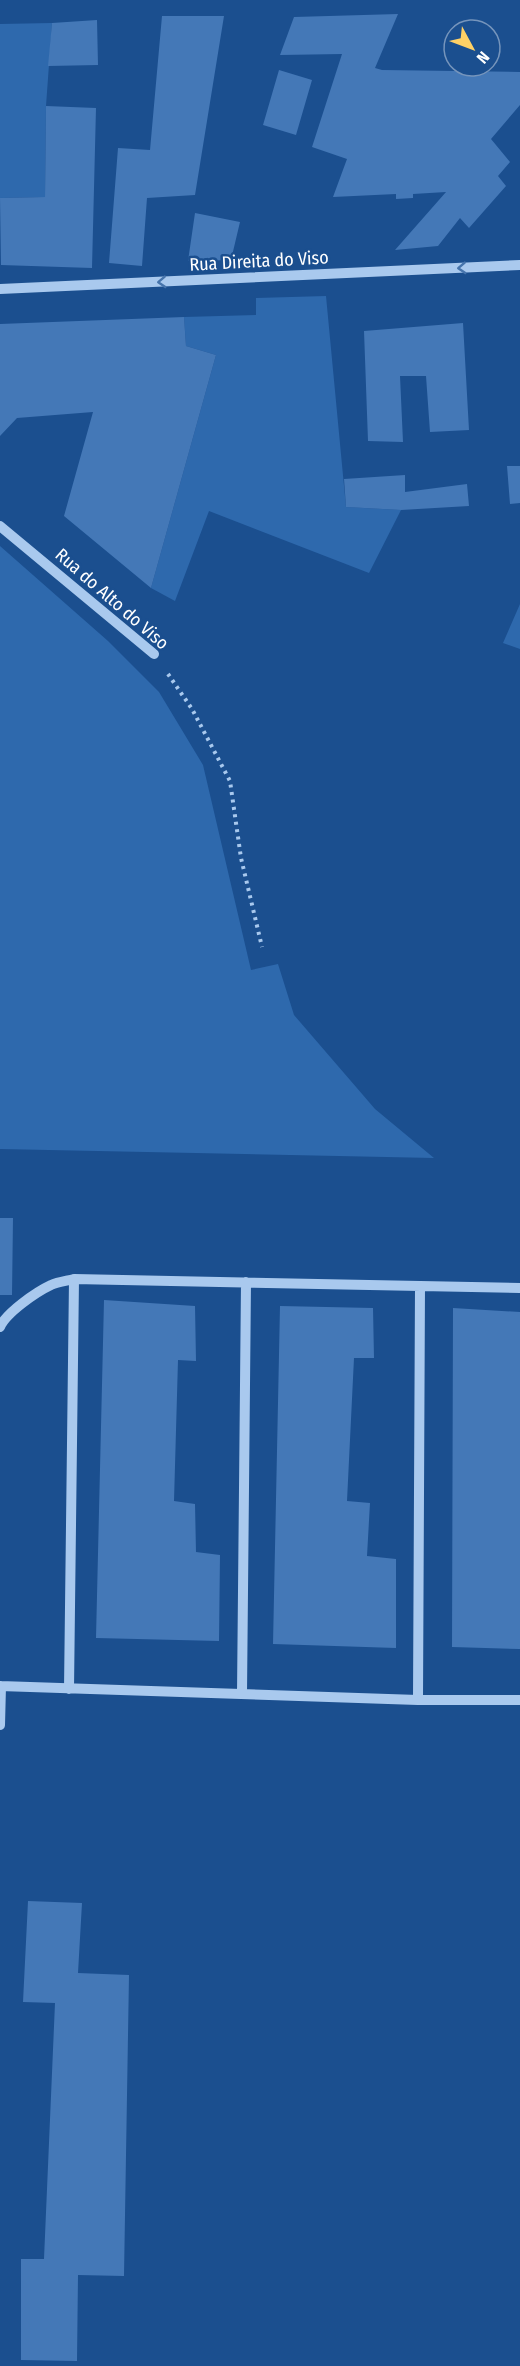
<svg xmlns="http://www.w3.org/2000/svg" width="520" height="2366" font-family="'Fira Sans Condensed',sans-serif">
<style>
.green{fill:#2e69ad}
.building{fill:#4478b7}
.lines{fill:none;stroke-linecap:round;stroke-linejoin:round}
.path{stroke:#a9c9ee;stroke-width:4;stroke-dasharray:3 4.5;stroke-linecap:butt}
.minor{stroke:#a9c9ee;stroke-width:10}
.oneway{stroke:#4674ac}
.labels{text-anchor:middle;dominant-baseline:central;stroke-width:5;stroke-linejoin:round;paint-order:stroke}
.street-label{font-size:18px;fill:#fff;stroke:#1b4f8f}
</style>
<rect width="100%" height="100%" fill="#1b4f8f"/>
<path class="green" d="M52 23 46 106 45 197 0 198V24Z
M326 296 346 507 401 510 369 573 209 511 175 601 151 588 216 355 186 346 184 317 256 315V298Z
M0 546 108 641 159 692 203 765 251 970 278 964 294 1015 375 1109 434 1158 0 1149Z
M520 604V649L503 643Z"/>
<path class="building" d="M398 14 375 68 382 70 520 72V105L491 139 510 162 498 176 506 186 469 228 460 218 438 246 395 250 446 192 413 194V198L396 199V194L333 197 347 159 312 147 342 54 280 55 294 17Z
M162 16H224L195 195 147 198 142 266 109 263 118 148 150 150Z
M97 20 98 65 48 66 52 23Z
M279 70 312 80 296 135 263 125Z
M46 106 96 108 92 268 1 265 0 198 45 197Z
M195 213 240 222 231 260 188 261Z
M184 317 186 346 216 355 151 588 64 516 93 412 17 418 0 436V324Z
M463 323 469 430 430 432 426 376H400L403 442 368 441 364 331Z
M507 466H520V503L510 504Z
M405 475V492L467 484 469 506 401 510 346 507 344 479Z
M0 1218H13L12 1295H0Z
M104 1300 195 1306 196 1361 178 1360 174 1501 195 1504 196 1552 220 1555 219 1641 96 1638Z
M280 1306 373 1308 374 1358H354L347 1501 370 1503 367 1556 396 1559V1648L273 1644Z
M453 1308 520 1312V1649L452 1647Z
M28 1901 82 1903 78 1973 129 1975 124 2276 78 2275 77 2361 21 2360V2259H44L55 2003 23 2002Z"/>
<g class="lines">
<path class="path" d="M168 674 192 709 230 781 241 858 262 947"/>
<path class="minor" d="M0 289 520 265
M0 526 154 654
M0 1327C6 1313 36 1292 51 1285 58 1282 66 1281 74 1279L520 1288
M0 1686 418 1700H520
M69 1689 74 1279
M242 1694 246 1282
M418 1700 420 1286
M0 1725 1 1686"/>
</g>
<defs><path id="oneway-chevron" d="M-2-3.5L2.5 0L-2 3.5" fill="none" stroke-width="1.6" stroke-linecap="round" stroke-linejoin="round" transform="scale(1.5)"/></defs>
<g class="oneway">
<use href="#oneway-chevron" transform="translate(462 268) rotate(177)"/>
<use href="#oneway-chevron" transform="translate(162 282) rotate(177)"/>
</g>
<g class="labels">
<g class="street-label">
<text transform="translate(259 261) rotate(-3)">Rua Direita do Viso</text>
<text transform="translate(112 599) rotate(41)">Rua do Alto do Viso</text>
</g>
</g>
<g transform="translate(472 48) rotate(131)"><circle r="28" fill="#1b4f8f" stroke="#7695bc" stroke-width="1.5"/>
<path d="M0-4.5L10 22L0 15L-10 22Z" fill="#ffd166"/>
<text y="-9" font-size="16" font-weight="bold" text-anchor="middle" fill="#ffffff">N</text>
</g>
</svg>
